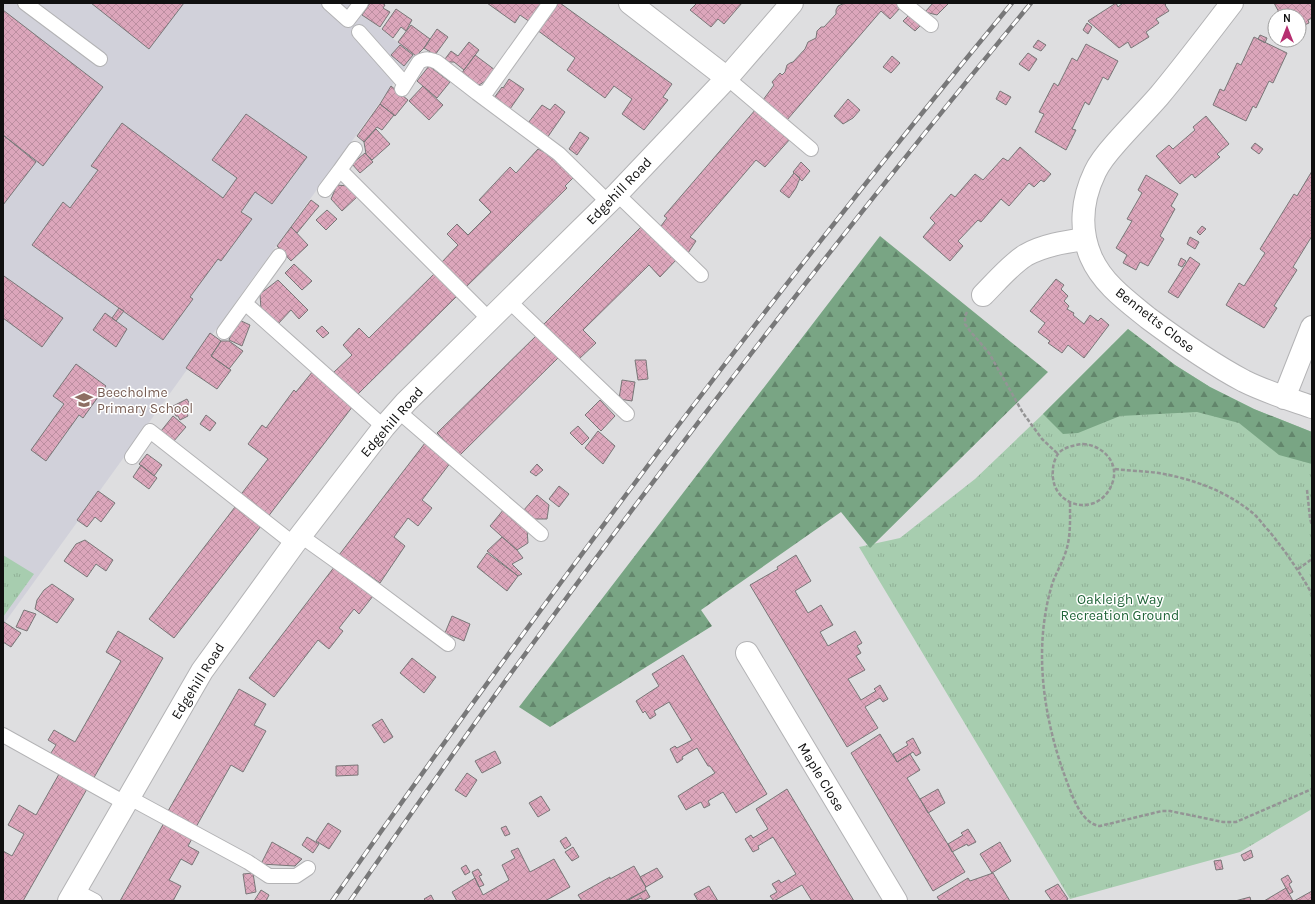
<svg xmlns="http://www.w3.org/2000/svg" width="1315" height="904" font-family="Karla,sans-serif">
<style>
.built{fill:#d1d1da}
.grass{fill:url(#grass-tufts)}
.forest{fill:url(#forest-firs)}
.building{fill:url(#building-cross-hatch);stroke:#797778}
.lines{fill:none;stroke-linecap:round;stroke-linejoin:round}
.service-casing{stroke:#b3b3b5;stroke-width:16}
.minor-casing{stroke:#b3b3b5;stroke-width:24}
.path{stroke:#949495;stroke-width:2.5;stroke-dasharray:4 2;stroke-linecap:butt}
.service{stroke:#fff;stroke-width:14}
.minor{stroke:#fff;stroke-width:22}
.rail-casing{stroke:#787879;stroke-width:4.5}
.rail{stroke:#fff;stroke-width:3;stroke-dasharray:9;stroke-linecap:butt}
.labels{text-anchor:middle;dominant-baseline:central;stroke-width:3;stroke-linejoin:round;paint-order:stroke}
.street-label{font-size:14px;fill:#101010;stroke:#fff}
.education-label{font-size:14px;fill:#785e54;stroke:#fff;text-anchor:start}
.park-label{font-size:14px;fill:#216539;stroke:#fff}
</style>
<defs>
<pattern id="grass-tufts" width="24" height="20" patternUnits="userSpaceOnUse"><rect width="24" height="20" fill="#a7cdaf"/><path d="M3 7l-1-3M5 7V3M7 7l1-3M15 17l-1-3M17 17v-4M19 17l1-3" fill="none" stroke="#8faf96"/></pattern>
<pattern id="forest-firs" width="22" height="20" patternUnits="userSpaceOnUse"><rect width="22" height="20" fill="#79a584"/><path d="M5 1l3.5 6h-7zM16 11l3.5 6h-7z" fill="#62856b"/></pattern>
<pattern id="building-cross-hatch" width="8" height="8" patternUnits="userSpaceOnUse"><rect width="8" height="8" fill="#dca6bb"/><path d="M0 0l8 8M0 8l8-8" fill="none" stroke="#bc8ea0"/></pattern>
</defs>
<rect width="100%" height="100%" fill="#dedee0"/>
<path class="built" d="M3 3H351L353 5 354 3H371L363 15 414 55 3 625Z"/>
<path class="grass" d="M1128 329 1175 365 1210 387 1254 409 1312 432V809L1240 852 1070 899 859 547 900 538 975 479 1043 414Z
M3 555 34 574 3 617Z"/>
<path class="forest" d="M880 236 1048 372 870 548 841 512 701 610 712 626 550 727 519 707Z
M1128 329 1175 365 1210 387 1254 409 1312 432V464L1279 455 1239 423 1197 412 1120 416 1078 433 1063 434 1043 414Z"/>
<path class="building" d="M91 3H184L149 49Z
M370 3H382L385 5 383 8 390 12 380 27 362 15Z
M487 3H544L530 22 520 15 515 23Z
M556 3H560L672 84 663 97 668 100 644 130 622 114 632 99 614 86 605 98 567 70 575 58 537 30Z
M697 3H742L724 24 718 19 711 27 690 10Z
M845 3H896L901 7 890 19 881 11 787 120 763 100 774 85 772 82 780 73 782 75 785 72 787 65 790 63 793 62 805 49 808 42 816 38 817 31 821 27H824L836 14V10L838 6Z
M933 3H949L937 15 925 12Z
M1116 3 1118 7 1123 3H1167L1165 5 1169 11 1156 19 1159 23 1146 32 1149 37 1131 48 1128 42 1119 48 1088 21Z
M1274 3H1312V18L1308 20 1309 23 1300 27 1301 32 1299 33V16H1281Z
M396 9 412 20 406 31 401 27 393 38 382 29Z
M3 10 103 87 43 166 3 135Z
M909 15 921 25 915 31 903 21Z
M1087 23 1092 27 1088 34 1083 30Z
M411 25 430 39 424 48 416 56 398 42Z
M437 29 448 37 435 55 424 48Z
M1260 35 1267 38 1265 43 1258 39Z
M1254 37 1287 53 1273 83 1269 81 1256 108 1253 106 1246 121 1213 105 1220 89 1224 91 1237 63 1241 65Z
M1038 40 1046 45 1041 51 1033 47Z
M469 42 479 50 464 70 454 62H449L445 59 451 51 458 56Z
M1086 44 1118 61 1108 80 1103 77 1089 105 1085 102 1072 129 1076 130 1066 150 1035 132 1044 114 1039 112 1054 83 1058 86 1072 58 1077 61Z
M400 45 413 55 404 66 391 55Z
M1028 53 1037 59 1029 71 1019 64Z
M475 55 495 70 487 80 479 85 476 84 461 74Z
M892 56 900 63 891 73 883 67Z
M429 66 450 82 437 98 417 81Z
M509 79 524 89 510 109 494 98 502 87 503 88Z
M391 86 408 100 395 116 380 104Z
M423 86 443 105 429 120 409 101Z
M1000 91 1011 97 1006 105 996 99Z
M848 99 860 110 853 118 843 124 834 116Z
M380 104 394 115 382 130 377 127 364 142 357 136Z
M555 104 565 112 547 138 528 123 542 105 550 110Z
M756 109 791 138 765 167 756 160 690 237 696 241 688 253 674 241 661 226 667 218 664 216Z
M246 114 307 157 272 204 255 192 241 212 252 219 221 261 218 259 190 297 193 299 163 340 32 245 63 202 70 208 98 170 91 166 122 123 223 198 237 178 212 160Z
M1206 116 1229 144 1217 154 1220 157 1195 178 1192 174 1180 184 1156 156 1169 145 1173 149 1195 130 1193 127Z
M376 129 390 144 372 160 366 154 364 142Z
M580 132 589 138 577 155 569 149Z
M3 135 36 162 3 205Z
M1255 143 1263 149 1259 154 1251 148Z
M1020 147 1051 174 1044 182 1041 180 1034 187 1029 183 1009 206 1001 199 981 222 978 220 958 241 963 246 950 261 923 237 935 223 930 218 951 194 955 197 975 174 983 180 1003 158 1008 161Z
M538 149 550 155 573 178 565 186 567 188 465 288 441 263 458 245 447 234 457 224 468 235 491 212 479 200 510 167 516 173Z
M365 153 373 162 360 173 352 164Z
M801 162 810 171 802 181 793 172Z
M1312 171V236L1293 267 1297 270 1274 306 1277 308 1264 328 1226 305 1239 283 1244 286 1265 253 1260 249 1294 194 1297 196Z
M794 173 800 178 796 188 789 198 780 191Z
M1146 175 1178 194 1171 206 1175 209 1160 236 1164 239 1148 266 1140 262 1136 270 1123 263 1127 255 1116 248 1132 221 1127 219 1142 193 1138 190Z
M337 185 348 186 358 196 342 211 331 199Z
M311 200 319 206 297 233 291 227Z
M327 210 337 219 326 230 316 220Z
M643 225 677 259 660 277 649 265 583 330 596 343 579 359 566 346 565 347 544 324Z
M1202 226 1206 229 1200 235 1197 232Z
M291 227 308 245 291 261 277 246Z
M1190 237 1199 242 1195 249 1187 244Z
M1190 257 1200 264 1178 298 1168 292Z
M1181 258 1186 261 1182 267 1178 265Z
M294 264 312 281 302 290 285 273Z
M435 273 458 295 357 395 334 372 352 355 343 345 359 328 369 338Z
M4 276 63 318 42 347 3 318V278Z
M1056 279 1064 285 1061 289 1068 296 1064 301 1069 306 1067 309 1074 313 1073 315 1084 324 1090 315 1098 321 1101 318 1109 325 1084 358 1068 345 1062 353 1048 343 1050 341 1038 332 1045 323 1030 311Z
M278 280 308 310 299 319 291 310 278 324 261 309 260 294Z
M119 308 124 311 116 321 112 318Z
M105 313 127 329 116 347 93 330Z
M237 319 250 325 242 346 229 340Z
M322 326 329 333 323 338 316 331Z
M210 333 221 341 211 356 231 370 217 389 186 368Z
M538 334 560 356 459 456 437 433Z
M221 341H229L243 351 229 369 211 356Z
M635 360H646L648 379 638 380Z
M76 364 106 386 83 418 79 415 46 461 31 450 64 404 53 396Z
M313 371 353 406 267 518 239 497 268 459 248 444 262 425 266 428 294 390 296 392Z
M622 380 635 382 632 401 619 399Z
M187 399 192 408 186 412 188 416 180 420 178 416H176L171 407Z
M600 400 615 416 601 431 585 415Z
M206 415 216 423 210 431 200 424Z
M173 416 186 427 173 442 161 431Z
M578 426 589 438 582 445 570 433Z
M598 431 615 446 603 464 585 448Z
M425 443 451 462 422 500 432 508 418 526 408 518 394 537 405 546 380 583 366 573 365 575 339 555Z
M147 454 162 465 154 476 139 464Z
M537 464 543 470 536 476 530 472Z
M141 465 157 478 149 489 133 477Z
M559 486 569 494 559 507 549 499Z
M98 491 115 503 101 522 95 517 87 527 77 520Z
M537 495 549 505 547 519H533L523 511Z
M235 507 261 526 174 638 149 619Z
M504 509 527 529 528 543 517 550 490 526Z
M502 537 517 550 523 558 512 564 522 574 518 576 487 551Z
M85 540 113 560 106 571 96 564 87 577 64 561 76 544Z
M487 553 518 576 507 591 477 567Z
M796 555 811 581 795 591 808 613 821 605 833 625 820 632 828 646 855 631 862 643 857 646 861 653 856 656 865 670 848 679 861 700 876 691 874 689 880 685 888 699 883 702 880 698 865 707 878 728 847 747 750 585 778 569 777 567Z
M335 566 373 596 359 614 354 609 339 628 343 631 329 649 318 640 274 697 249 678Z
M52 584 74 599 57 623 35 609 37 600 44 590Z
M24 610 36 614 27 631 16 627Z
M452 616 470 624 464 641 445 633Z
M4 622 21 633 11 647 3 642V624Z
M118 631 163 658 92 781 49 756 56 745 48 740 54 730 75 742 121 661 106 652Z
M683 655 767 794 736 813 723 792 708 801 710 805 704 808 701 802 686 810 678 796 715 773 710 766H708L697 748 682 757 683 759 677 763 670 749 675 746 677 748 692 740 669 702 654 711 656 715 650 719 645 711 643 713 636 701 659 686 652 674Z
M412 658 436 677 424 693 400 673Z
M239 689 266 704 254 725 266 731 243 772 231 765 196 827 168 811Z
M382 719 393 737 384 743 372 725Z
M880 734 897 762 910 754 920 770 907 778 965 872 933 891 851 753Z
M913 738 921 753 916 756 913 752 897 762 893 754 908 745 906 742Z
M495 751 501 763 482 773 475 761Z
M358 765V775L336 776V766Z
M467 773 477 780 466 797 455 790Z
M59 774 87 789 23 901H3V851L12 856 24 834 8 825 19 805 36 815Z
M787 789 854 901H812L802 885 774 901 770 896 777 892 772 884 779 880 781 883 796 874 773 837 758 846 759 849 753 852 745 839 751 835 753 838 768 829 756 809Z
M938 789 945 803 928 813 920 799Z
M541 796 550 810 538 817 529 803Z
M165 821 193 837 188 846 199 852 192 865 181 859 169 880 181 886 173 901H120Z
M328 823 341 831 329 849 316 841Z
M506 826 510 834 505 836 501 828Z
M968 829 976 842 968 846 967 844 952 852 948 844 963 835 961 833Z
M307 837 319 844 313 853 302 845Z
M566 837 571 845 565 849 560 841Z
M272 842 302 859 295 866 261 864Z
M1000 842 1011 861 992 873 980 854Z
M573 847 579 857 572 861 565 852Z
M518 848 530 872 554 859 570 887 545 901H457L452 892 475 878 483 895 509 880 502 865 515 858 511 851Z
M1251 850 1253 857 1244 861 1241 855Z
M1221 860 1223 869 1216 870 1214 861Z
M466 865 470 872 465 875 461 868Z
M634 866 646 887 645 888 646 890 625 901H582L578 895 610 877V879Z
M657 868 663 877 646 887 640 877Z
M478 869 482 875 479 876 484 885 479 887 472 872Z
M253 873 256 892 246 894 243 874Z
M993 873 1010 901H940L937 897 968 878 970 881Z
M1288 875 1292 882 1289 884 1293 892 1289 894 1281 879Z
M1058 884 1068 899 1065 901H1052L1045 891Z
M709 886 718 901H698L694 894Z
M1286 888 1293 901H1264Z
M261 890 269 895 266 901H254Z
M646 890 650 897 643 901 641 898 635 901H627Z
M1312 891V901H1294Z
M431 895 434 901H426L424 899Z
M1250 897 1251 901H1235Z"/>
<g class="lines">
<g class="service-casing">
<path id="service" d="M25 3 100 59
M329 3 348 20 361 3
M904 3 931 25
M359 32 405 84
M727 78 811 149
M402 89 419 62C426 58 430 59 437 62L477 93H482L487 91 550 3
M477 93 559 154 608 202
M340 170 355 149
M325 190 340 170 489 319
M617 194 701 275
M509 301 627 414
M245 303 384 427
M224 332 279 256
M398 411 541 534
M132 457 150 431 294 544
M301 536 357 576 448 644
M3 735 125 803
M128 797 248 862 269 876H296L308 868
M76 891 95 901"/>
</g>
<g class="minor-casing">
<path id="minor" d="M630 3 727 78
M1232 3C1208 34 1184 66 1159 96 1145 112 1130 127 1116 143 1108 152 1100 161 1095 172 1082 199 1079 229 1091 257 1102 283 1127 301 1148 318 1179 341 1210 363 1244 381 1266 392 1289 399 1312 407
M983 295C996 282 1011 264 1026 255 1044 245 1065 242 1085 239
M1284 398 1312 327
M747 653 896 901
M69 901 202 671 294 544 384 427 406 402 617 194 727 78 792 3"/>
</g>
<path class="path" d="M967 312 965 316V324L970 331 989 353 1023 413 1042 439 1058 454
M1083 444C1101 445 1119 461 1113 481 1110 491 1104 499 1094 503 1075 510 1055 498 1053 478 1052 475 1053 472 1053 469 1053 465 1055 458 1058 454 1063 447 1075 445 1083 444Z
M1115 469C1131 471 1148 471 1164 474 1196 480 1230 493 1255 515 1260 520 1264 526 1269 531 1286 552 1299 571 1312 594
M1307 490 1310 518 1312 526
M1070 503C1070 520 1071 538 1065 554 1061 566 1054 576 1051 588 1033 652 1044 721 1067 782 1073 798 1082 824 1100 826L1162 811H1170L1223 822H1236L1312 789
M1298 569 1312 559"/>
<use href="#service" class="service"/>
<use href="#minor" class="minor"/>
<g class="rail-casing">
<path id="rail" d="M332 901C548 593 773 292 1012 3
M350 901C406 821 462 740 520 661 684 437 854 217 1031 3"/>
</g>
<use href="#rail" class="rail"/>
</g>
<defs>
<g id="school-bare" transform="scale(1.38)"><path d="M0-5L7-2L0 1L-7-2ZM-4 1L0 2.5L4 1V4Q0 6-4 4Z" fill="#8d6e63" stroke="#fff" stroke-width="2.5" paint-order="stroke"/></g>
</defs>
<g fill-rule="evenodd">
<use href="#school-bare" x="84" y="400"/>
</g>
<g class="labels">
<g class="street-label">
<text transform="translate(619 191) rotate(-46)">Edgehill Road</text>
<text transform="translate(1155 320) rotate(38)">Bennetts Close</text>
<text transform="translate(392 422) rotate(-49)">Edgehill Road</text>
<text transform="translate(198 681) rotate(-58)">Edgehill Road</text>
<text transform="translate(821 777) rotate(59)">Maple Close</text>
</g>
<g class="education-label">
<text x="97" y="392">Beecholme<tspan x="97" dy="16">Primary School</tspan></text>
</g>
<g class="park-label">
<text x="1120" y="599">Oakleigh Way<tspan x="1120" dy="16">Recreation Ground</tspan></text>
</g>
</g>
<rect width="1315" height="904" fill="none" stroke="#101010" stroke-width="8"/>
<g transform="translate(1287 28)"><circle r="19" fill="#ffffff" stroke="#9f9f9f"/>
<path d="M0-3L7 15L0 10L-7 15Z" fill="#b62f70"/>
<text y="-6" font-size="11" font-weight="bold" text-anchor="middle" fill="#101010">N</text>
</g>
</svg>
